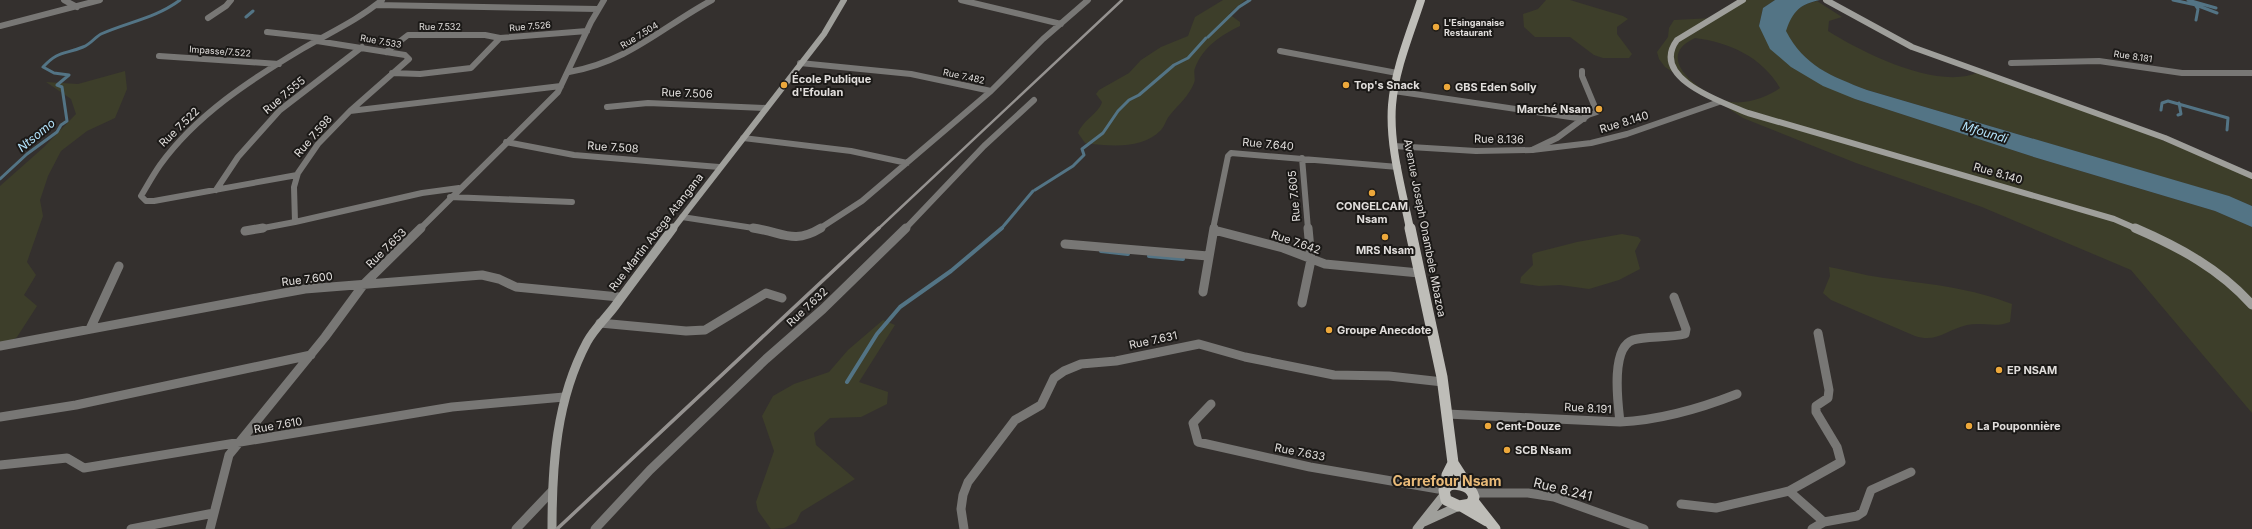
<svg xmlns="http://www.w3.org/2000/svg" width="2252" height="529" font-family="Inter,sans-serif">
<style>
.green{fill:#3d3e2a;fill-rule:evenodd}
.water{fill:#537485}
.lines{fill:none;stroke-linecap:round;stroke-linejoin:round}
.stream-far1{stroke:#537485;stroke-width:3}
.stream{stroke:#537485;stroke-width:4}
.minor-far1{stroke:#787775;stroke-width:6}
.minor{stroke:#787775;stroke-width:9}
.tertiary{stroke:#787775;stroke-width:6}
.secondary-far1{stroke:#9f9f9b;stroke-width:6}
.secondary{stroke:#9f9f9b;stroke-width:9}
.primary-far1{stroke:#bebdb8;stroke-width:8}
.primary{stroke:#bebdb8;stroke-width:11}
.rail-far1{stroke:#959290;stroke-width:2.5}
.rail{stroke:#959290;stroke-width:3.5}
.poi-dot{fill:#eda83b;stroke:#1b1917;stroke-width:1.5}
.labels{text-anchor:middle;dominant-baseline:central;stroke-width:4;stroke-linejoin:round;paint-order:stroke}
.far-poi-label{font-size:9px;font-weight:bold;fill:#e1dedc;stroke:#1b1917;text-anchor:start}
.far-street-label{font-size:9px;fill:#e1dedc;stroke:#1b1917}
.poi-label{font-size:11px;font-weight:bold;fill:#e1dedc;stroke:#1b1917;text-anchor:start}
.street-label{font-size:11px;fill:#e1dedc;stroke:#1b1917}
.water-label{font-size:12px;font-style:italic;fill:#b3e3fc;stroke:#1b1917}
.near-street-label{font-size:13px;fill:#e1dedc;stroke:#1b1917}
.near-neighbourhood-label{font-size:14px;font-weight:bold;fill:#e9ba78;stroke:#1b1917}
</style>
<rect width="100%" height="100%" fill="#34302e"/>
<path class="green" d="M1223 0H1245L1229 14 1240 22V26C1221 35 1203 47 1195 68 1193 73 1196 79 1194 83 1189 96 1178 105 1170 115 1166 119 1165 126 1161 130 1142 150 1109 146 1085 143L1078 133C1084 119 1099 113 1102 102L1096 94 1099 90 1129 73 1141 60 1161 47 1188 36 1195 17Z
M1546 0H1570L1623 16 1628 19 1617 27V34L1632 54 1629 58H1603L1594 55 1570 37H1535L1524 27 1523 14 1538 9Z
M1743 0H1775L1763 8 1759 26 1855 99 2037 158 2215 211 2252 227V413L2131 270 1982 207 1856 163 1743 118 1665 67 1659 59 1657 52 1668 37 1669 28 1674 20 1713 18ZM1695 38C1729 42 1762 57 1780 88 1768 97 1743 106 1727 101 1702 94 1651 58 1695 38Z
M1817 1 1842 17 1829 21 1828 31C1863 53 1939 91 1979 72L2094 113 2252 176V206L2228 196 1867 90C1830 76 1805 67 1785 31 1792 13 1798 5 1817 1Z
M125 71 127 89 115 118 87 131 61 151 48 176 40 200 43 216 27 262 36 275 24 295 37 306 17 337 0 348V186L44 147 76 114 71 99 46 82 78 84Z
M1622 234 1638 237 1641 240 1635 251 1640 269 1619 280 1589 289 1560 285 1539 286 1520 283 1521 277 1533 265 1532 255 1534 253 1577 242Z
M1829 267C1850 271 1871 277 1892 279 1936 285 1970 288 2012 304L2010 322C1996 328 1982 322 1967 325 1946 330 1937 343 1915 336L1831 300 1823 293 1830 276Z
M883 320 895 325 859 382 888 392 887 404 861 417 830 418 814 433 816 445 855 479 801 512 796 522 784 528 771 529 758 511 756 502 774 451 762 416 773 396 794 384 829 372 848 350Z"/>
<path class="water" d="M1775 0H1820C1800 4 1793 11 1786 31 1804 66 1831 76 1867 90L2229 196 2252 206V227L2215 211 2037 158 1855 99 1823 86 1791 67 1770 49 1759 26 1763 8Z"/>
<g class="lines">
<path class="stream-far1" d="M2173 0 2196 5 2217 13
M2188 0 2216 8
M2196 6 2198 9 2196 20
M246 17 253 11
M1208 37 1239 7 1250 0
M2161 110 2162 103 2168 101 2228 118 2227 130
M2178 115 2181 114 2179 103
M0 179 27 154 57 132 61 125 67 121 62 87 57 85 69 75 54 73 43 67C59 50 64 55 83 47 91 44 95 37 101 34 128 22 156 18 180 0
M1035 190 1073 166 1084 155 1082 149 1103 133 1118 111 1129 100 1139 95 1174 65 1188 58 1206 38
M1001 229 1033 191"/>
<path class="stream" d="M1101 251 1128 254
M1149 256 1183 259
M847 382 877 334 900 307 951 271 1002 228"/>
<path class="minor-far1" d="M64 0 77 7
M961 0 1061 24
M376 5 598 9
M208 18 226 6 231 0
M0 26 100 0
M267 32 321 38
M317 41 405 55 409 59 350 111
M1280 51 1397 73
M386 52 408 35H485L500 38
M159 56 279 64
M800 63 911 74 991 91 1043 39 1088 0
M2011 63 2099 61 2182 73H2252
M569 72C628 62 662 27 712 0
M392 73 420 74 471 68 500 38 587 31
M1394 91 1584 119
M607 107 648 103 766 108
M743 138 851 151 907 163
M506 142 574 155 719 167
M1394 146 1476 151 1532 150 1557 138 1588 115 1597 112 1582 76V71
M1302 158 1308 229
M297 175 154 201H146L141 196C147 186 153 175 160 165 196 115 250 80 302 49 329 33 358 20 382 0
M459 188 422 193 295 222 294 187 298 173 318 144 350 111 561 86
M216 190 238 157 280 110 362 47
M450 197 572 202
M682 217 760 229
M258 229 295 222
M420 229 558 92 591 22 604 0
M819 229 862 201 991 91
M905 229 984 146 1034 100
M1213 229 1228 156 1231 153 1398 167"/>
<path class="minor" d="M753 228C783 232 793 245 821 228
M1214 230 1283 248 1325 264 1419 273
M245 231 263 228
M1065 244 1208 256
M1203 292 1214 228
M1302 303 1311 260 1308 228
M600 323 686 331 705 330 766 293 782 298
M90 329 119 266
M1818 333 1829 390 1828 398 1816 406V412L1837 447 1841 462 1789 491 1824 522
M0 346 305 289 482 275 499 279 516 287 619 297
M1211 404 1193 423 1198 442 1310 467 1444 490
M1447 414 1620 422C1618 404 1610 348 1633 340 1645 336 1669 338 1685 334L1686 329 1674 297
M0 417 76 405 311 355
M1620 422C1661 420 1699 409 1737 394
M0 465 67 458 84 468 452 407 564 397
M1473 493H1528L1554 497 1644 529
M1681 504 1716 508 1789 491
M131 529 214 513
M210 529 229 455 325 337 364 284 421 228
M516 529 552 491
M595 529 650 470 766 359 823 309 906 228
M964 529 961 509 963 495 968 482 1015 420 1041 405 1054 378 1064 371 1081 364 1116 361 1199 344 1245 357 1334 375 1389 376 1443 382
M1812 529 1824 522 1857 516 1863 512 1871 490 1911 472"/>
<path class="tertiary" d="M1532 150 1591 143 1627 134 1719 102"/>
<path class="secondary-far1" d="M1743 0 1677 40C1649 78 1722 102 1748 113L2114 219 2137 229
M1826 0 1912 47 2165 138 2252 176
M673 229 824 34 844 0"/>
<path class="secondary" d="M2135 228C2179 247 2220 269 2252 305
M1424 522 1459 506
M552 529C552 465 556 400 587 342 594 329 606 318 615 306 634 280 654 254 673 228
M1417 529 1444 495"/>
<path class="primary-far1" d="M1410 229C1402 189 1389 146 1392 105 1395 69 1410 34 1421 0"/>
<path class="primary" d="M1410 228 1442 377 1453 463 1469 488
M1454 484C1464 485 1471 487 1474 497L1471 504 1459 506 1446 500 1444 490 1449 485Z
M1446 487 1447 475 1453 463
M1473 501 1495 529
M1463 507 1487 521"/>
<path class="rail-far1" d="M878 229 1122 0"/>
<path class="rail" d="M557 529 879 228"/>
</g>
<g class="poi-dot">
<circle cx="1436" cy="27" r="4"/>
<circle cx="784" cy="85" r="4"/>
<circle cx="1346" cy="85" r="4"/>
<circle cx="1447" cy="87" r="4"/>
<circle cx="1599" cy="109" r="4"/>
<circle cx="1372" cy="193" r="4"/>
<circle cx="1385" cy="237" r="4"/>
<circle cx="1329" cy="330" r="4"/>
<circle cx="1999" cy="370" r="4"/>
<circle cx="1488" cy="426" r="4"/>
<circle cx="1969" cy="426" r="4"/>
<circle cx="1507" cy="450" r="4"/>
</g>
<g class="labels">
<g class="far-poi-label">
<text x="1444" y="22">L'Esinganaise<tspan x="1444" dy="10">Restaurant</tspan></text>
</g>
<g class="far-street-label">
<text x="440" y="26">Rue 7.532</text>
<text transform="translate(530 26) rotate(-5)">Rue 7.526</text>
<text transform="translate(639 35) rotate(-31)">Rue 7.504</text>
<text transform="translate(381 41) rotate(10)">Rue 7.533</text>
<text transform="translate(220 51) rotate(4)">Impasse/7.522</text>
<text transform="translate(2133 56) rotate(8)">Rue 8.181</text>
<text transform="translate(964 76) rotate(12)">Rue 7.482</text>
</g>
<g class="poi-label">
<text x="792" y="79">École Publique<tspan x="792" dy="13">d'Efoulan</tspan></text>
<text x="1354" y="85">Top's Snack</text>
<text x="1455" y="87">GBS Eden Solly</text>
<text x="1591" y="109" text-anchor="end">Marché Nsam</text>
<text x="1372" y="206" text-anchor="middle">CONGELCAM<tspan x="1372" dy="13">Nsam</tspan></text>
<text x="1385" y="250" text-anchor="middle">MRS Nsam</text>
<text x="1337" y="330">Groupe Anecdote</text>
<text x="2007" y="370">EP NSAM</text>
<text x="1496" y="426">Cent-Douze</text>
<text x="1977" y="426">La Pouponnière</text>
<text x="1515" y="450">SCB Nsam</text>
</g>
<g class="street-label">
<text transform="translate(687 93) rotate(2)">Rue 7.506</text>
<text transform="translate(284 95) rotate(-40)">Rue 7.555</text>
<text transform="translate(1624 122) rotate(-17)">Rue 8.140</text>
<text transform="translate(179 127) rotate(-44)">Rue 7.522</text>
<text transform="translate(313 136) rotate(-49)">Rue 7.598</text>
<text transform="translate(1499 139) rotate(1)">Rue 8.136</text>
<text transform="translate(1268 144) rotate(5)">Rue 7.640</text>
<text transform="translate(613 147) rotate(4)">Rue 7.508</text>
<text transform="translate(1998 173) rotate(16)">Rue 8.140</text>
<text transform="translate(1294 196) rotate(-95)">Rue 7.605</text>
<text transform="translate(1425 228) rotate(79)">Avenue Joseph Onambele Mbazoa</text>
<text transform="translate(656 232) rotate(-52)">Rue Martin Abega Atangana</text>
<text transform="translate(1296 242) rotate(19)">Rue 7.642</text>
<text transform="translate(386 248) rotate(-44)">Rue 7.653</text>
<text transform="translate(307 279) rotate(-7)">Rue 7.600</text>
<text transform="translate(807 307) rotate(-43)">Rue 7.632</text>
<text transform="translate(1153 340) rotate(-12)">Rue 7.631</text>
<text transform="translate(1588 408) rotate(3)">Rue 8.191</text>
<text transform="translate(278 425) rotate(-10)">Rue 7.610</text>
<text transform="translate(1300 452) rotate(11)">Rue 7.633</text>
</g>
<g class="water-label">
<text transform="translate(1985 132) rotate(17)">Mfoundi</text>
<text transform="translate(36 135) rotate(-39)">Ntsomo</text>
</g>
<g class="near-street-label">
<text transform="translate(1563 489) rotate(14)">Rue 8.241</text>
</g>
<g class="near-neighbourhood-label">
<text x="1447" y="480">Carrefour Nsam</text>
</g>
</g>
</svg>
